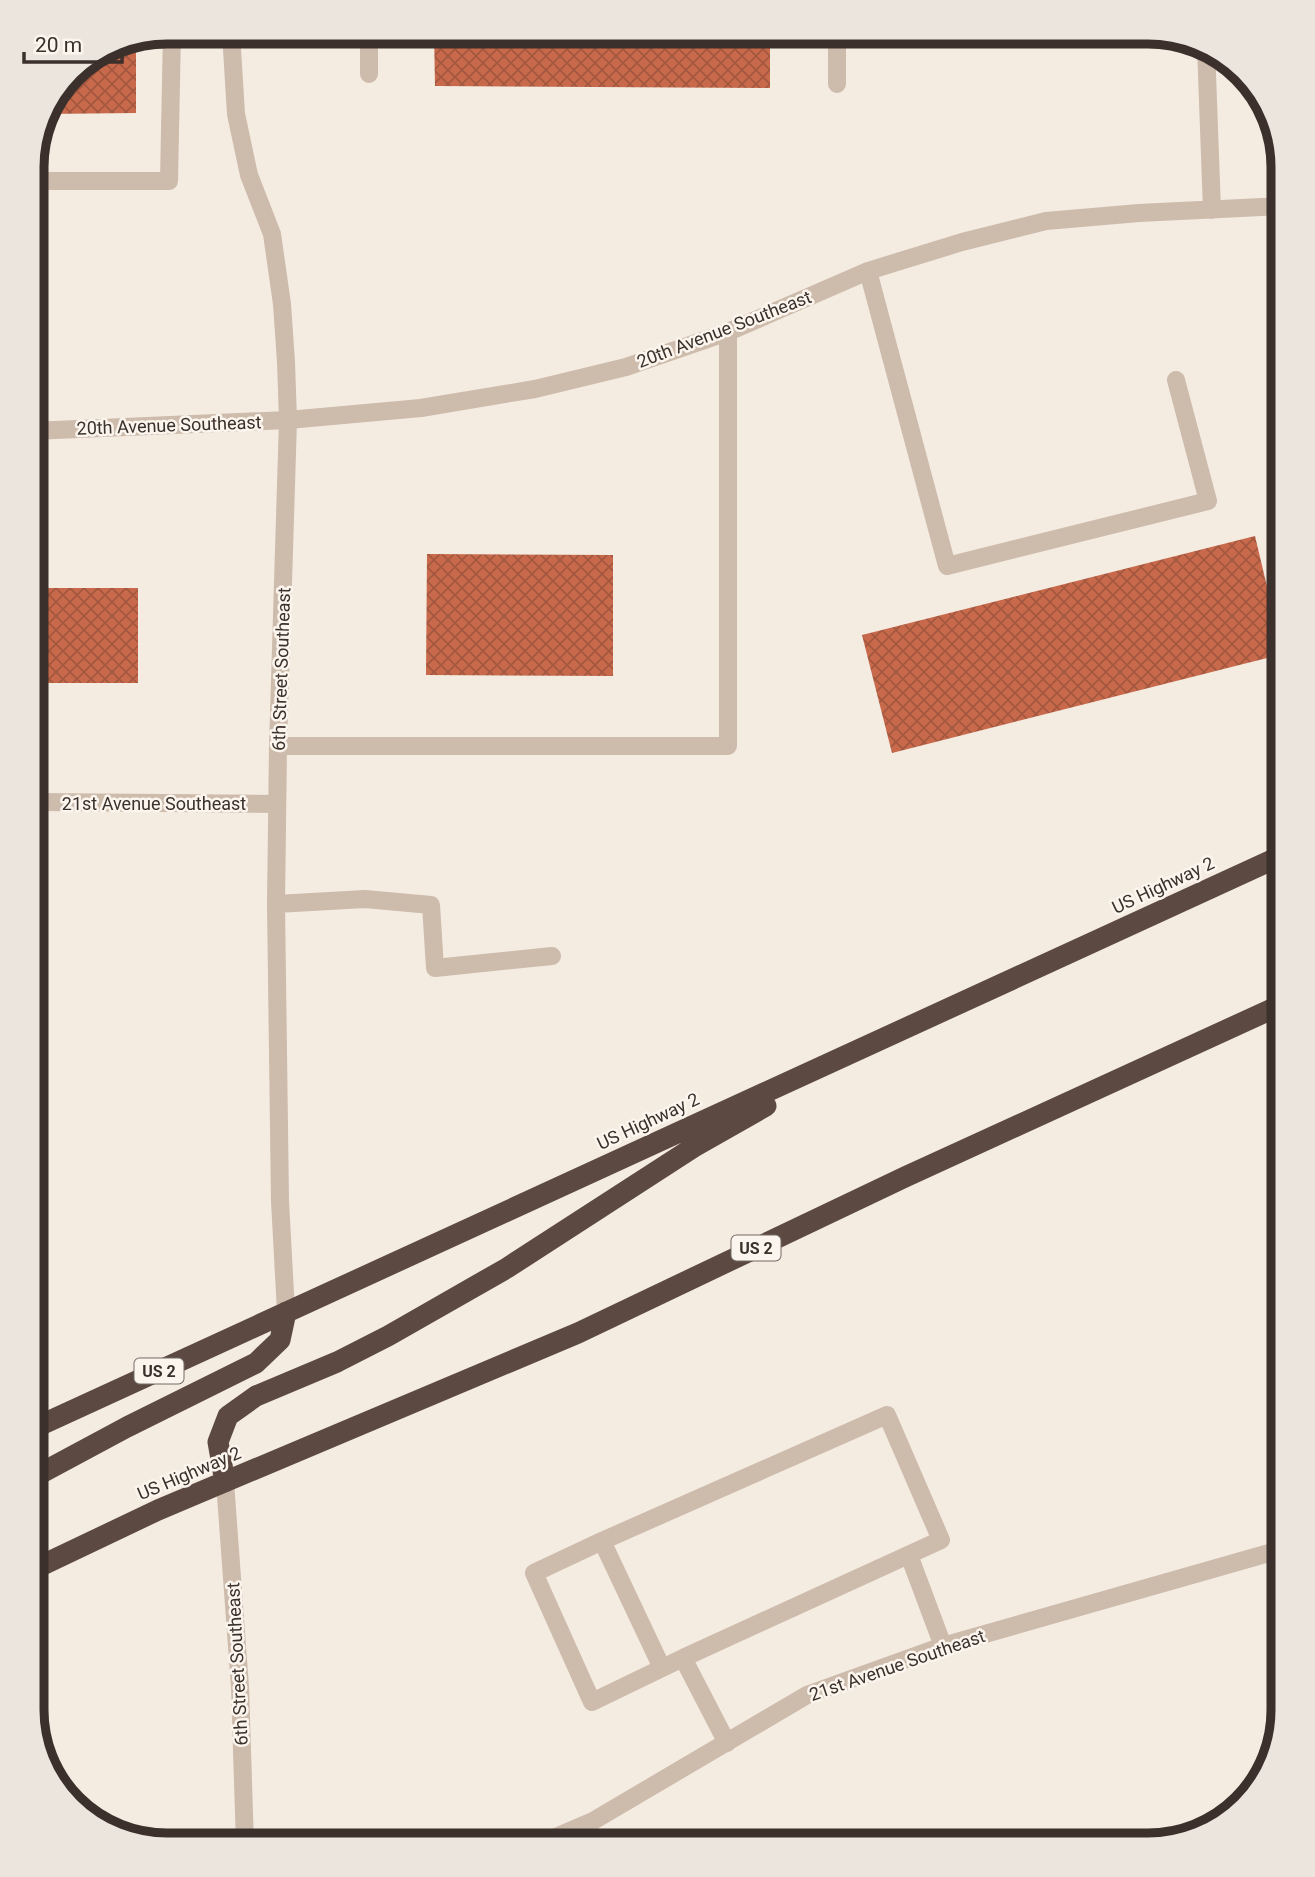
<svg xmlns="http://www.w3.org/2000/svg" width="1315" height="1877" font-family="Roboto,sans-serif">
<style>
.building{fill:url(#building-cross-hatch)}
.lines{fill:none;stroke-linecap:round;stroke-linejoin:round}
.minor{stroke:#cdbbac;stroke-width:18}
.highway{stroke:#5c4a42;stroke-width:21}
.labels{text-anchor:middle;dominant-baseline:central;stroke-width:5;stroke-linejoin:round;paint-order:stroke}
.shield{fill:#fbf5ee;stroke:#756b66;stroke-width:2}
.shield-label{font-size:16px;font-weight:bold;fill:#3b302b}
.street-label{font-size:18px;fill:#3b302b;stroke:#fbf5ee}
.rim{fill:none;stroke:#3b302b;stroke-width:9}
</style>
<defs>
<pattern id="building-cross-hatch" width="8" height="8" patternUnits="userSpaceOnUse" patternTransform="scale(1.75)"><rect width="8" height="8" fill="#c8694b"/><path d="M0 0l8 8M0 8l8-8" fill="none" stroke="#a4573f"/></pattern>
</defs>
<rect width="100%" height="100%" fill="#f4ebe1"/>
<path class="building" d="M434 32H770V88L435 86Z
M918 32H1130V35L918 37Z
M136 43V113L44 114 46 106 77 65Z
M1255 536 1283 654 892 753 862 635Z
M427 554 613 555V676L426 675Z
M32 588H138V683H32Z"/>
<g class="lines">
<path class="minor" d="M232 32V49L236 114 249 175 272 234 282 304 286 362 288 420 278 746 276 904 280 1201 286 1312
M369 32V74
M837 32V84
M1206 47 1212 210
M32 181H169L172 32
M868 271 947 566 1208 501 1176 380
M32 431 288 420 421 408 535 389 626 367 728 332 868 271 962 242 1046 221 1139 213 1283 206
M278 746H728V332
M32 802 277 804
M276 904 365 899 431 905 435 968 552 956
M225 1482 240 1687 245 1845
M602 1541 662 1668
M909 1555 943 1646
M683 1658 592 1702 534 1573 602 1541 887 1415 941 1540 683 1658 727 1743
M537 1845 593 1821 807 1695 943 1646 1283 1549"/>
<path class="highway" d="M32 1429 1283 855
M32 1478 127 1427 256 1363 280 1340 286 1312
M225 1482 218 1442 228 1416 256 1396 337 1362 388 1336 507 1268 694 1147 766 1106
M32 1570 158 1510 578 1333 905 1177 1283 1004"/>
</g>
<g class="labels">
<g class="shield">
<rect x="731.5" y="1235.5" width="49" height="25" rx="5"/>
<rect x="134.5" y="1358.5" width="49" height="25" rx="5"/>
</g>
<g class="shield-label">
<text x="756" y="1248">US 2</text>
<text x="159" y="1371">US 2</text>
</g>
<g class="street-label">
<text transform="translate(724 329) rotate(-21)">20th Avenue Southeast</text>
<text transform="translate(169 425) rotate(-2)">20th Avenue Southeast</text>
<text transform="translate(281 669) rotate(-88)">6th Street Southeast</text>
<text x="154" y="803">21st Avenue Southeast</text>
<text transform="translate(1163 885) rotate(-25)">US Highway 2</text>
<text transform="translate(648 1121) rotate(-25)">US Highway 2</text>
<text transform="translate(189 1473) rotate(-23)">US Highway 2</text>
<text transform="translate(237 1664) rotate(-93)">6th Street Southeast</text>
<text transform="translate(897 1665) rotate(-19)">21st Avenue Southeast</text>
</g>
</g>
<path d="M0 0H1315V1877H0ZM167 44H1148A123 123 0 0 1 1271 167V1710A123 123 0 0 1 1148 1833H167A123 123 0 0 1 44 1710V167A123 123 0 0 1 167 44Z" fill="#ece5de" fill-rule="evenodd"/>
<path class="rim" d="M167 44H1148A123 123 0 0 1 1271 167V1710A123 123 0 0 1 1148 1833H167A123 123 0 0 1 44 1710V167A123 123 0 0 1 167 44Z"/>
<path d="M24 52v10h98v-10" fill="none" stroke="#3b302b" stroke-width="3.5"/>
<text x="35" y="52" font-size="21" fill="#3b302b" stroke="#fbf5ee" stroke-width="5" paint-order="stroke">20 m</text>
</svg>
